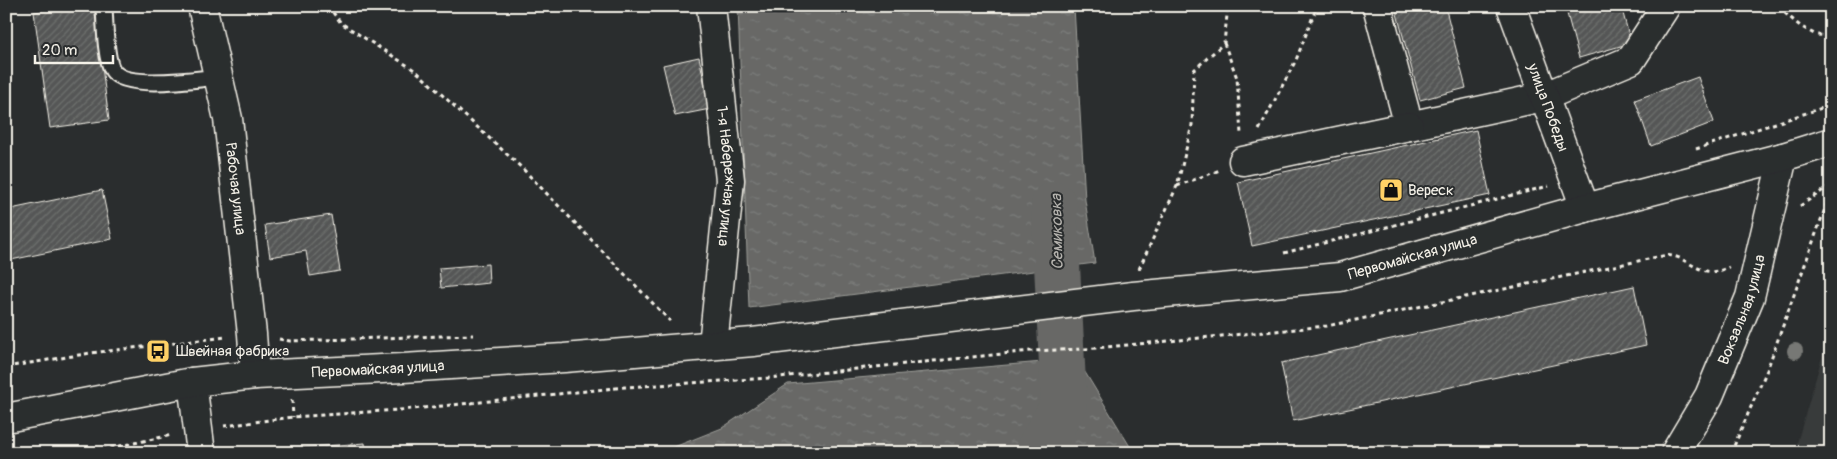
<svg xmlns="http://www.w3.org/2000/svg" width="1837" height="459" font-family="Pangolin,sans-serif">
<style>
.built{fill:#373a3a}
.water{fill:url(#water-ripples);stroke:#9f9f9a}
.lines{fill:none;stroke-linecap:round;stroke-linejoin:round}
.river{stroke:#676866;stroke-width:46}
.building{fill:url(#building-hatch);stroke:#f4f1e8}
.lane-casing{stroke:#f4f1e8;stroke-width:19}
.street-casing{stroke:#f4f1e8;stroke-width:31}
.secondary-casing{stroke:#f4f1e8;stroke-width:31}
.primary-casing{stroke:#f4f1e8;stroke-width:31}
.path{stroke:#f4f1e8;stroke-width:3;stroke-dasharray:4 4;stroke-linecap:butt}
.lane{stroke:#2a2d2e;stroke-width:15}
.street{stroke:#2a2d2e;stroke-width:28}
.secondary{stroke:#2a2d2e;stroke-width:28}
.primary{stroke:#2a2d2e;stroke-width:28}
.tree{fill:#777875}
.labels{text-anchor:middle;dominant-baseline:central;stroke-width:4;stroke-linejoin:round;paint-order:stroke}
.street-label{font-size:15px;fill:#f4f1e8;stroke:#2a2d2e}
.poi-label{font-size:15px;fill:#f4f1e8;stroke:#2a2d2e;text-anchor:start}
.water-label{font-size:16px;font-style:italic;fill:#b5b3ae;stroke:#2a2d2e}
</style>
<defs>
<pattern id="water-ripples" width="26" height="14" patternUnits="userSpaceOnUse" patternTransform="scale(1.25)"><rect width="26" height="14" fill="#676866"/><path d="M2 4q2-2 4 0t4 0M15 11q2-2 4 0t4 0" fill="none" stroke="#7d7e7c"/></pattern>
<pattern id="building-hatch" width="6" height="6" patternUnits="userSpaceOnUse" patternTransform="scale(1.25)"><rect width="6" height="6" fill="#555756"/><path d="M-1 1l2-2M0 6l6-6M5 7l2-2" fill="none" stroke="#6e706e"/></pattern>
</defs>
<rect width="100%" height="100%" fill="#2a2d2e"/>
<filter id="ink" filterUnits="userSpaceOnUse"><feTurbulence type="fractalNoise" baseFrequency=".02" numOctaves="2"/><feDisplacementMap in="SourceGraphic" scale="10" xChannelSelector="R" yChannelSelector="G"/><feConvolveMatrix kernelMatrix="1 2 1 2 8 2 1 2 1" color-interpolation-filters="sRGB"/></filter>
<g filter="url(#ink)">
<path class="built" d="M1831 348V453H1794L1824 350Z"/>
<path class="water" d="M738 6H1074L1085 200 1095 263 749 308Z
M1077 359 1134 453H659L722 428 788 384Z"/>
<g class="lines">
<path class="river" d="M1037 453 1064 404 1054 205"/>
</g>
<path class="building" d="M76 6H94L109 120 50 128 34 12Z
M1395 6H1445L1466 88 1420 100Z
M1565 6H1621L1631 43 1579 58Z
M699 57 710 109 675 116 663 65Z
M1698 77 1714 122 1651 146 1635 100Z
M1476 130 1490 195 1252 246 1238 182Z
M102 190 112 239 6 261V210Z
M331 215 340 271 310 276 306 251 270 257 265 225Z
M488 264 489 283 441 288 439 268Z
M1634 286 1646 345 1293 421 1281 363Z
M365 443 366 453H243V452Z"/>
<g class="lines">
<g class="lane-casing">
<path id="lane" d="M104 6C105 21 105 60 113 71 126 90 197 79 219 77"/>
</g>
<g class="street-casing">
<g id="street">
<path id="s1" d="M202 6 228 119 252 334 255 375"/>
<path id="s2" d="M711 6 730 180 713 345"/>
<path d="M1377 6 1409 126 1543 97 1631 60 1666 6"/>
<path id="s3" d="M1511 6 1585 208"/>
<path d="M1243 161 1409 126"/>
<path d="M192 382 201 453"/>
</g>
</g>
<g class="secondary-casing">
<g id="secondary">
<path id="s4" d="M1675 453 1709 396 1750 297 1783 157"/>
</g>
</g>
<g class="primary-casing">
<g id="primary">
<path id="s5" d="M6 418 192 382 255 375 403 368 564 358 753 342 1133 296 1340 277 1585 208 1783 157 1831 142"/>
</g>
</g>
<path class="path" d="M328 6 341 23 416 71 522 168 670 321
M1770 6 1785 13 1800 26 1816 35 1831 36
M1224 43 1237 78 1241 134
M1259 130 1296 60 1317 6
M1696 149 1831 105
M1177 186 1220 170
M1800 206 1831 185
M1284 253 1549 186
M1139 269 1177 186 1192 125 1194 70 1224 43 1228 6
M279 339 290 341 473 335
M6 367 91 353 226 337
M292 400 293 417
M224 426 293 417 413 409 625 387 769 378 1031 351 1085 349 1327 326 1667 255C1673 256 1679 257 1683 260 1700 269 1709 277 1729 267
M87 453 172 435
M1731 453 1767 370 1831 192"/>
<use href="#lane" class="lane"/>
<use href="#street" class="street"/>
<use href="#secondary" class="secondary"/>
<use href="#primary" class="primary"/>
</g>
<circle class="tree" cx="1795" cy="351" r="8"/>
</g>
<defs>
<g id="shop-square" transform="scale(1.25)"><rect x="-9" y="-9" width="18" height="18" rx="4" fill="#ffd166" stroke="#2a2d2e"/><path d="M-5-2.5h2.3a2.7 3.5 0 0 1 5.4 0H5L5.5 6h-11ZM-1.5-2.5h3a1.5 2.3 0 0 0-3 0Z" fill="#111"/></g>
<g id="bus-square" transform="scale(1.25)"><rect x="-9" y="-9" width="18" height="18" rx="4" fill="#ffd166" stroke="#2a2d2e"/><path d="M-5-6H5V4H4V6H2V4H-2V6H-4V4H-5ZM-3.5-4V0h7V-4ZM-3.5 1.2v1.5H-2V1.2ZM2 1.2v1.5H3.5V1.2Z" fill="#111"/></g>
</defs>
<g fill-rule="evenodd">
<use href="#shop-square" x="1391" y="190"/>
<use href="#bus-square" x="158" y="351"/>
</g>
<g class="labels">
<g class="street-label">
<text stroke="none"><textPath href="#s3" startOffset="108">улица Победы</textPath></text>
<text stroke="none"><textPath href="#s2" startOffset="171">1-я Набережная улица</textPath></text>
<text stroke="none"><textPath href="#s1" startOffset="186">Рабочая улица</textPath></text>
<text stroke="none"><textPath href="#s5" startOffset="1418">Первомайская улица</textPath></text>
<text stroke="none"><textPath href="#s4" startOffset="159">Вокзальная улица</textPath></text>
<text stroke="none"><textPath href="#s5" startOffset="376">Первомайская улица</textPath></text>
</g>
<g class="poi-label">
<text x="1408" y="190">Вереск</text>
<text x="176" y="351">Швейная фабрика</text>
</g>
<g class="water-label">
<text transform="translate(1057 232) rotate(-91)">Семиковка</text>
</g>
</g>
<rect width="1837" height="459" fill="none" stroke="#2a2d2e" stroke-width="25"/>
<rect x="12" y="12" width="1812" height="434" fill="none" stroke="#f4f1e8" stroke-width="2" filter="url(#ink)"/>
<path d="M35 55v8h78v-8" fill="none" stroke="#f4f1e8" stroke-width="2.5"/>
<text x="42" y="55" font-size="15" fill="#f4f1e8" stroke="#2a2d2e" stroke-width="4" paint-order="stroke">20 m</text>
</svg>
